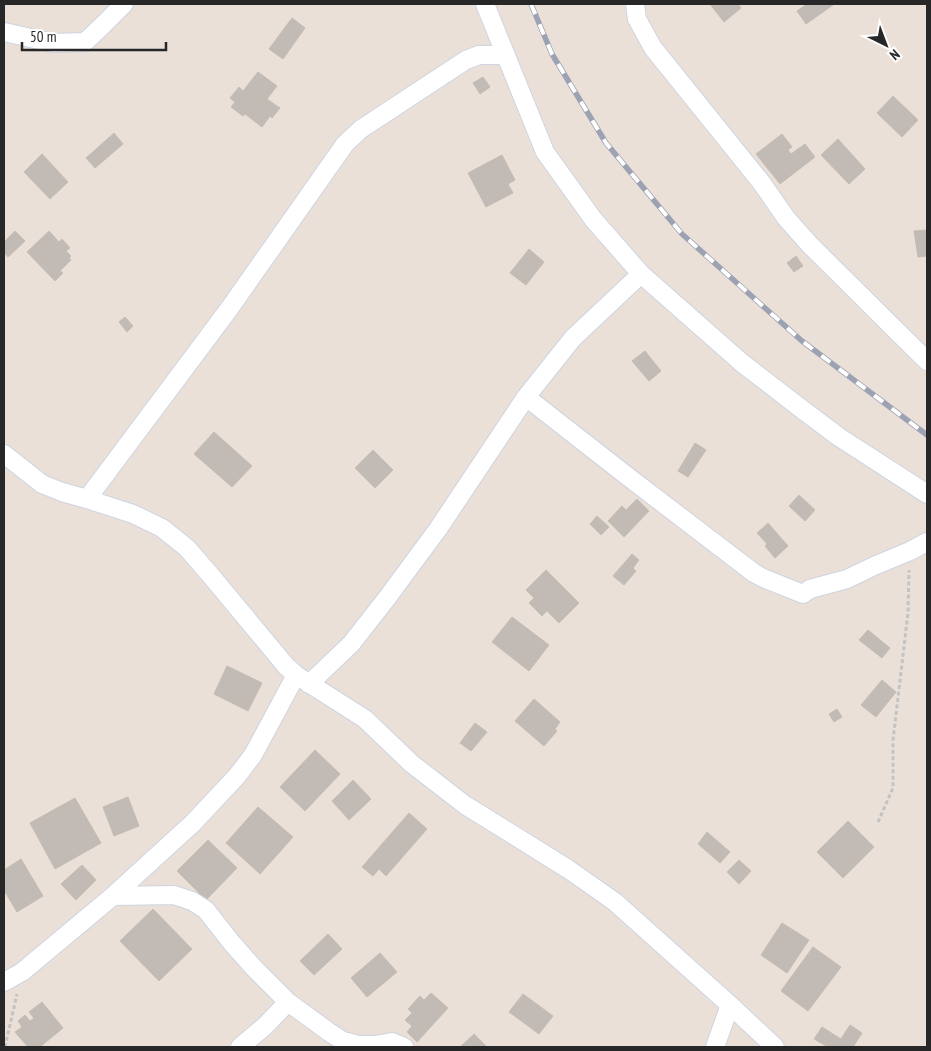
<svg xmlns="http://www.w3.org/2000/svg" width="931" height="1051" font-family="'PT Sans Narrow',sans-serif">
<style>
.building{fill:#c2bab5;stroke:#c5bcb2}
.lines{fill:none;stroke-linecap:round;stroke-linejoin:round}
.street-casing{stroke:#ced4e1;stroke-width:20}
.path{stroke:#c3c3c3;stroke-width:3;stroke-dasharray:4 2.5;stroke-linecap:butt}
.street{stroke:#fff;stroke-width:18}
.rail-casing{stroke:#9ca2b2;stroke-width:5.5}
.rail{stroke:#fff;stroke-width:4;stroke-dasharray:11;stroke-linecap:butt}
</style>
<rect width="100%" height="100%" fill="#eae0d8"/>
<path class="building" d="M710 4H738L741 8 724 22Z
M807 4H832L833 5 806 24 797 11Z
M292 18 305 28 283 59 269 49Z
M258 72 277 86 267 99 280 108 272 118 270 116 262 127 245 114 243 116 231 107 235 102 230 98 239 87 243 91Z
M483 77 490 87 480 94 473 83Z
M893 96 918 120 902 137 877 113Z
M114 133 123 144 95 168 86 158Z
M782 134 792 147 788 150 791 154 805 144 815 157 780 184 756 154Z
M838 139 865 169 849 184 821 155Z
M42 154 68 182 50 199 24 172Z
M502 155 515 180 508 184 513 193 486 207 468 173Z
M927 230V256L918 257 914 231Z
M15 231 25 241 8 257 4 252V242Z
M49 231 59 242 62 239 70 248 66 251 71 256 69 258 71 260 60 271 63 273 55 281 27 252Z
M529 249 544 262 526 285 510 273Z
M796 256 803 266 794 272 787 263Z
M125 317 133 326 127 332 119 322Z
M645 351 661 371 649 381 632 361Z
M214 432 252 466 232 487 194 454Z
M695 443 706 450 688 477 678 471Z
M373 450 393 470 375 488 355 468Z
M799 495 815 510 805 521 789 506Z
M637 499 649 511 624 537 608 521 622 506 626 510Z
M597 516 609 527 601 535 590 524Z
M768 523 788 546 775 558 765 546 767 544 757 533Z
M632 554 639 560 633 568 636 571 624 585 613 576Z
M546 570 579 603 559 623 547 611 542 616 529 603 534 598 526 590Z
M512 617 549 645 529 671 492 642Z
M868 630 890 648 882 658 859 640Z
M227 666 262 683 248 711 214 694Z
M882 680 896 692 876 717 861 705Z
M534 699 560 722 555 729 557 731 544 746 515 721Z
M837 709 842 717 834 722 829 714Z
M475 723 487 732 471 751 460 743Z
M315 750 340 774 305 811 280 787Z
M353 780 371 799 349 820 332 801Z
M128 797 139 826 114 836 103 807Z
M75 798 101 843 55 869 30 823Z
M258 807 293 837 260 874 226 843Z
M409 813 427 829 386 876 379 869 373 876 362 867Z
M848 821 874 847 843 878 817 852Z
M707 832 730 852 720 863 698 844Z
M208 840 237 868 206 900 177 871Z
M21 859 43 896 17 912 4 890V870Z
M739 860 751 871 739 884 727 872Z
M82 865 96 880 76 900 61 884Z
M153 909 192 949 159 981 120 941Z
M782 923 809 940 787 973 761 955Z
M328 934 342 949 314 975 300 961Z
M813 947 841 967 808 1011 781 991Z
M380 953 397 972 367 997 351 978Z
M431 993 448 1008 417 1042 407 1032 412 1026 405 1020 412 1013 408 1009 420 996 424 1000Z
M523 994 553 1016 539 1034 509 1012Z
M42 1002 63 1028 40 1047H28L15 1032 22 1027 18 1021 25 1015 30 1021 34 1018 29 1012Z
M850 1025 862 1033 853 1047H828L814 1039 822 1027 841 1039Z
M474 1034 487 1047H460L472 1036Z"/>
<g class="lines">
<g class="street-casing">
<path id="street" d="M485 4 545 152 593 219 641 274 742 363 803 410 839 437 927 494
M635 4 637 19 653 48 761 182 786 218 810 245 927 361
M4 32 53 43 85 42 103 25 124 4
M526 397 631 479 754 573 763 578 803 594 810 589 847 579 874 566 910 551 927 542
M4 454 42 484 62 492 87 499 133 514 162 528 187 548 212 577 286 666 296 675 365 719 412 764 465 805 568 869 615 902 730 1005 775 1047
M87 499 229 309 345 144 361 129 466 60 479 55H506
M309 684 351 644 387 598 438 529 526 397 573 338 641 274
M113 896 174 895 192 901 206 910 231 942 254 968 288 1002 329 1032 343 1041 358 1045H375L392 1042 404 1047
M4 982 22 972 113 896 193 823 237 776 253 755 296 675
M240 1047 265 1026 288 1002
M715 1047 730 1005"/>
</g>
<path class="path" d="M878 822 893 788V740L908 613 909 570
M5 1047 17 994"/>
<use href="#street" class="street"/>
<g class="rail-casing">
<path id="rail" d="M531 4 552 54 606 143 682 234 802 341 927 435"/>
</g>
<use href="#rail" class="rail"/>
</g>
<rect width="931" height="1051" fill="none" stroke="#272727" stroke-width="10"/>
<g transform="translate(886 45) rotate(138)" stroke="#ffffff" stroke-width="4" paint-order="stroke">
<path d="M0-4L9 19L0 12L-9 19Z" fill="#272727"/>
<text y="-8" font-size="14" font-weight="bold" text-anchor="middle" fill="#272727">N</text>
</g>
<path d="M22 42v8h144v-8" fill="none" stroke="#272727" stroke-width="2.5"/>
<text x="30" y="42" font-size="15" fill="#272727" stroke="#ffffff" stroke-width="4" paint-order="stroke">50 m</text>
</svg>
